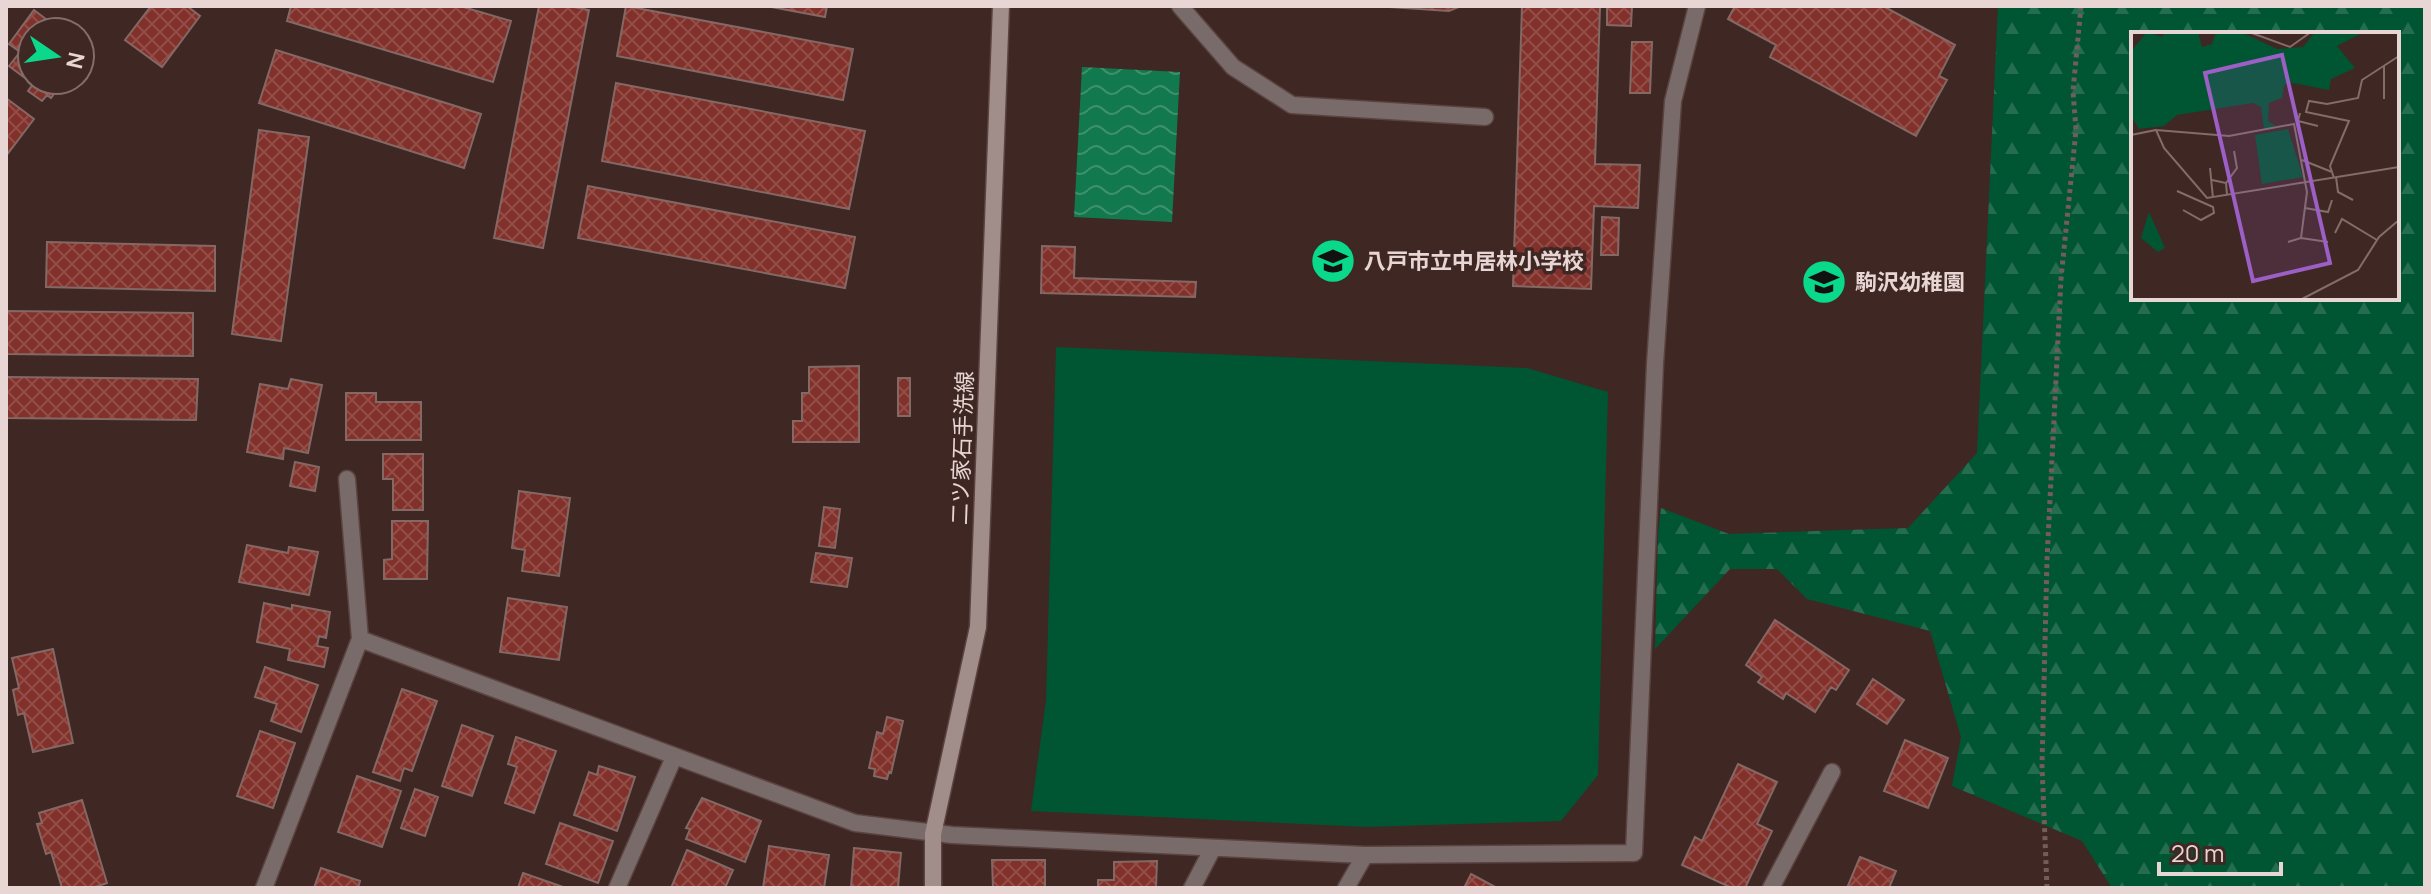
<svg xmlns="http://www.w3.org/2000/svg" width="2431" height="894" font-family="Manrope,'Noto Sans JP',sans-serif">
<style>
.forest{fill:url(#forest-firs);fill-rule:evenodd}
.pitch{fill:#053}
.water{fill:url(#water-waves)}
.building{fill:url(#building-cross-hatch);stroke:#846864;stroke-width:2}
.lines{fill:none;stroke-linecap:round;stroke-linejoin:round}
.lane-casing{stroke:#5a4340;stroke-width:19}
.street-casing{stroke:#5a4340;stroke-width:19}
.secondary-casing{stroke:#5a4340;stroke-width:19}
.path{stroke:#735d5b;stroke-width:5;stroke-dasharray:4 4;stroke-linecap:butt}
.lane{stroke:#786b69;stroke-width:16}
.street{stroke:#786b69;stroke-width:16}
.secondary{stroke:#a18d8a;stroke-width:16}
.labels{text-anchor:middle;dominant-baseline:central;stroke-width:7;stroke-linejoin:round;paint-order:stroke}
.poi-label{font-size:22px;font-weight:bold;fill:#e7d6d4;stroke:#3f2724;text-anchor:start}
.street-label{font-size:22px;fill:#e7d6d4;stroke:#3f2724}
.inset-road{fill:none;stroke:#826d6a;stroke-width:2}
.view{fill:#9b5fc5;fill-opacity:0.15;stroke:#9b5fc5;stroke-width:4}
.inset-edge{fill:none;stroke:#e7d6d4;stroke-width:4}
</style>
<defs>
<pattern id="forest-firs" width="22" height="20" patternUnits="userSpaceOnUse" patternTransform="scale(2)"><rect width="22" height="20" fill="#053"/><path d="M5 1l3.5 6h-7zM16 11l3.5 6h-7z" fill="#256d50"/></pattern>
<pattern id="water-waves" width="16" height="10" patternUnits="userSpaceOnUse" patternTransform="scale(2)"><rect width="16" height="10" fill="#11794d"/><path d="M0 5q4-4 8 0t8 0" fill="none" stroke="#3f916e"/></pattern>
<pattern id="building-cross-hatch" width="8" height="8" patternUnits="userSpaceOnUse" patternTransform="scale(2)"><rect width="8" height="8" fill="#81302a"/><path d="M0 0l8 8M0 8l8-8" fill="none" stroke="#934d48"/></pattern>
</defs>
<rect width="100%" height="100%" fill="#3f2724"/>
<path class="forest" d="M1998 6H2425V888H2112L2082 841 1952 786 1961 737 1930 631 1807 599 1777 569H1730L1655 649 1658 534 1661 508 1729 534 1908 528 1977 453ZM2133 34H2397V298H2133Z"/>
<path class="pitch" d="M1056 347 1527 368 1608 392 1598 775 1561 821 1367 827 1031 811 1046 700Z"/>
<path class="water" d="M1082 67 1180 72 1172 222 1074 217Z"/>
<path class="building" d="M151 6H187L200 16 162 67 125 40Z
M291 6H460L511 21 493 82 287 21Z
M539 6H569L589 10 543 248 494 238Z
M626 6 853 49 843 100 617 56Z
M766 6H827L825 17Z
M1374 6H1461L1449 11Z
M1522 6H1600L1595 164 1640 165 1638 208 1594 206 1591 289 1513 286Z
M1607 6H1632L1631 26 1607 25Z
M1735 6H1883L1955 45 1939 76 1947 80 1916 136 1770 57 1776 45 1728 19Z
M34 10 63 32H32V80H64L51 98 47 95 42 101 28 91 33 84 9 66 20 52 9 44Z
M1632 42H1652L1650 93H1630Z
M276 50 481 114 464 168 259 103Z
M616 83 865 131 849 209 602 161Z
M6 98 34 119 6 156Z
M259 130 309 137 281 341 232 334Z
M588 186 855 237 845 288 578 238Z
M1602 217 1619 218 1618 255H1601Z
M47 242 215 246V291L46 287Z
M1042 246 1075 247 1074 278 1196 282 1195 297 1041 293Z
M6 311 193 313V356L6 354Z
M859 366V442H793V421H802V393H809V367Z
M6 377 198 379 196 420 6 418Z
M898 378H910V416H898Z
M291 379 322 385 308 453 284 448 283 459 247 452 260 384 288 389Z
M346 393H376V402H421V440H346Z
M383 454H423V510H393V479H383Z
M295 462 319 467 315 491 290 486Z
M519 491 570 498 559 576 522 571 525 550 512 548Z
M824 507 840 509 835 548 819 546Z
M392 521H428L427 579H384V560L392 559Z
M247 545 288 553 289 547 318 552 309 595 239 582Z
M816 553 852 558 847 587 811 582Z
M508 598 567 607 559 660 500 652Z
M264 603 292 609V605L330 612 326 638 319 636 317 646 328 648 324 667 288 660 290 649 257 642Z
M1775 620 1849 670 1836 690 1831 687 1815 712 1786 693 1783 699 1758 682 1762 677 1746 665Z
M53 649 73 743 33 752 24 713 18 715 13 690 19 688 12 658Z
M265 667 318 685 301 732 271 721 277 704 255 697Z
M1873 679 1904 700 1887 724 1857 704Z
M402 689 437 701 412 771 404 768 400 781 373 772Z
M887 717 903 721 891 773 889 772 887 779 874 776 875 769 869 768 877 732 883 734Z
M462 725 493 736 472 796 442 786Z
M260 731 295 743 273 808 237 796Z
M516 737 556 751 534 813 505 803 517 767 508 764Z
M1905 740 1948 758 1928 808 1884 791Z
M1738 764 1777 782 1757 824 1772 831 1745 888H1732L1682 865 1695 837 1702 841Z
M599 766 635 777 617 831 574 815 589 772 597 775Z
M357 776 401 791 382 847 338 832Z
M415 789 438 797 425 836 401 828Z
M702 798 761 821 745 862 686 839 690 829 686 828Z
M82 800 107 883 92 888H62L51 852 46 854 37 824 42 823 39 813Z
M560 823 613 841 598 883 546 864Z
M769 846 829 855 824 888H763Z
M854 848 901 853 898 888H851Z
M687 850 733 870 725 888H671Z
M1860 857 1896 871 1889 888H1847Z
M992 860H1045V888H993Z
M1157 861 1156 888H1098V880H1114V862Z
M321 868 360 881 358 888H314Z
M523 873 566 888H518Z
M1471 874 1497 888H1464Z"/>
<g class="lines">
<g class="lane-casing">
<path id="lane" d="M1180 6 1233 67 1292 105 1485 117"/>
</g>
<g class="street-casing">
<path id="street" d="M347 479 360 639 855 823 952 835 1365 855 1634 853 1655 364 1673 101 1697 6
M264 888 360 639
M617 888 674 757
M1192 888 1213 848
M1346 888 1365 855
M1771 888 1832 772"/>
</g>
<g class="secondary-casing">
<path id="secondary" d="M933 888V834L978 627 1001 6"/>
</g>
<path class="path" d="M2047 888 2042 766 2047 560 2061 279 2076 130 2073 91 2081 6"/>
<use href="#lane" class="lane"/>
<use href="#street" class="street"/>
<use href="#secondary" class="secondary"/>
</g>
<defs>
<g id="school-disc" transform="scale(2.3)"><circle r="9.5" fill="#0ad98b" stroke="#3f2724"/><path d="M0-5L7-2L0 1L-7-2ZM-4 1L0 2.5L4 1V4Q0 6-4 4Z" fill="#111"/></g>
</defs>
<g fill-rule="evenodd">
<use href="#school-disc" x="1333" y="261"/>
<use href="#school-disc" x="1824" y="282"/>
</g>
<g class="labels">
<g class="poi-label">
<text x="1364" y="261">八戸市立中居林小学校</text>
<text x="1855" y="282">駒沢幼稚園</text>
</g>
<g class="street-label">
<text transform="translate(962 448) rotate(-88)">二ツ家石手洗線</text>
</g>
</g>
<g transform="translate(2131 32)">
<rect width="268" height="268" fill="#3f2724"/>
<path d="M16 0 31 5 35 0H67L71 15 81 12 85 0H110L146 17 172 15 184 0 231 1 206 14 224 36 200 47 198 58 157 50 153 54 151 66 138 71 137 89 145 94 133 97 130 75 122 71 46 83 33 94 8 97 0 84V19ZM18 180 34 216 27 220 10 206Z" fill="#053"/>
<path d="M157 97 172 145 131 152 124 103Z" fill="#053"/>
<path class="inset-road" d="M118 0 159 15 180 0M253 67V34M169 81 167 89 187 94M25 98 98 104 163 92 176 160 170 206 157 210M0 103 25 98 33 116 76 166 268 135M171 128 201 140M79 136 82 166M205 145 207 160 222 168M203 146 199 134 218 89 175 80 178 69 196 72 227 66 231 48 268 24M81 148 95 151 96 163M95 151 106 136 103 119M46 159 82 175 83 181 70 188 52 178M174 176 197 180 201 168M204 201 211 187 246 208M170 206 197 210M169 268 227 238 248 205 268 188"/>
<path class="view" d="M151 23 199 231 122 249 74 41Z"/>
<rect width="268" height="268" class="inset-edge"/>
</g>
<rect width="2431" height="894" fill="none" stroke="#e7d6d4" stroke-width="16"/>
<g transform="translate(56 56) rotate(103)"><circle r="38" fill="#3f2724" stroke="#826d6a" stroke-width="2"/>
<path d="M0-6L14 30L0 20L-14 30Z" fill="#0ad98b"/>
<text y="-12" font-size="22" font-weight="bold" text-anchor="middle" fill="#e7d6d4">N</text>
</g>
<path d="M2159 862v12h122v-12" fill="none" stroke="#e7d6d4" stroke-width="4"/>
<text x="2171" y="862" font-size="24" fill="#e7d6d4" stroke="#3f2724" stroke-width="6" paint-order="stroke">20 m</text>
</svg>
